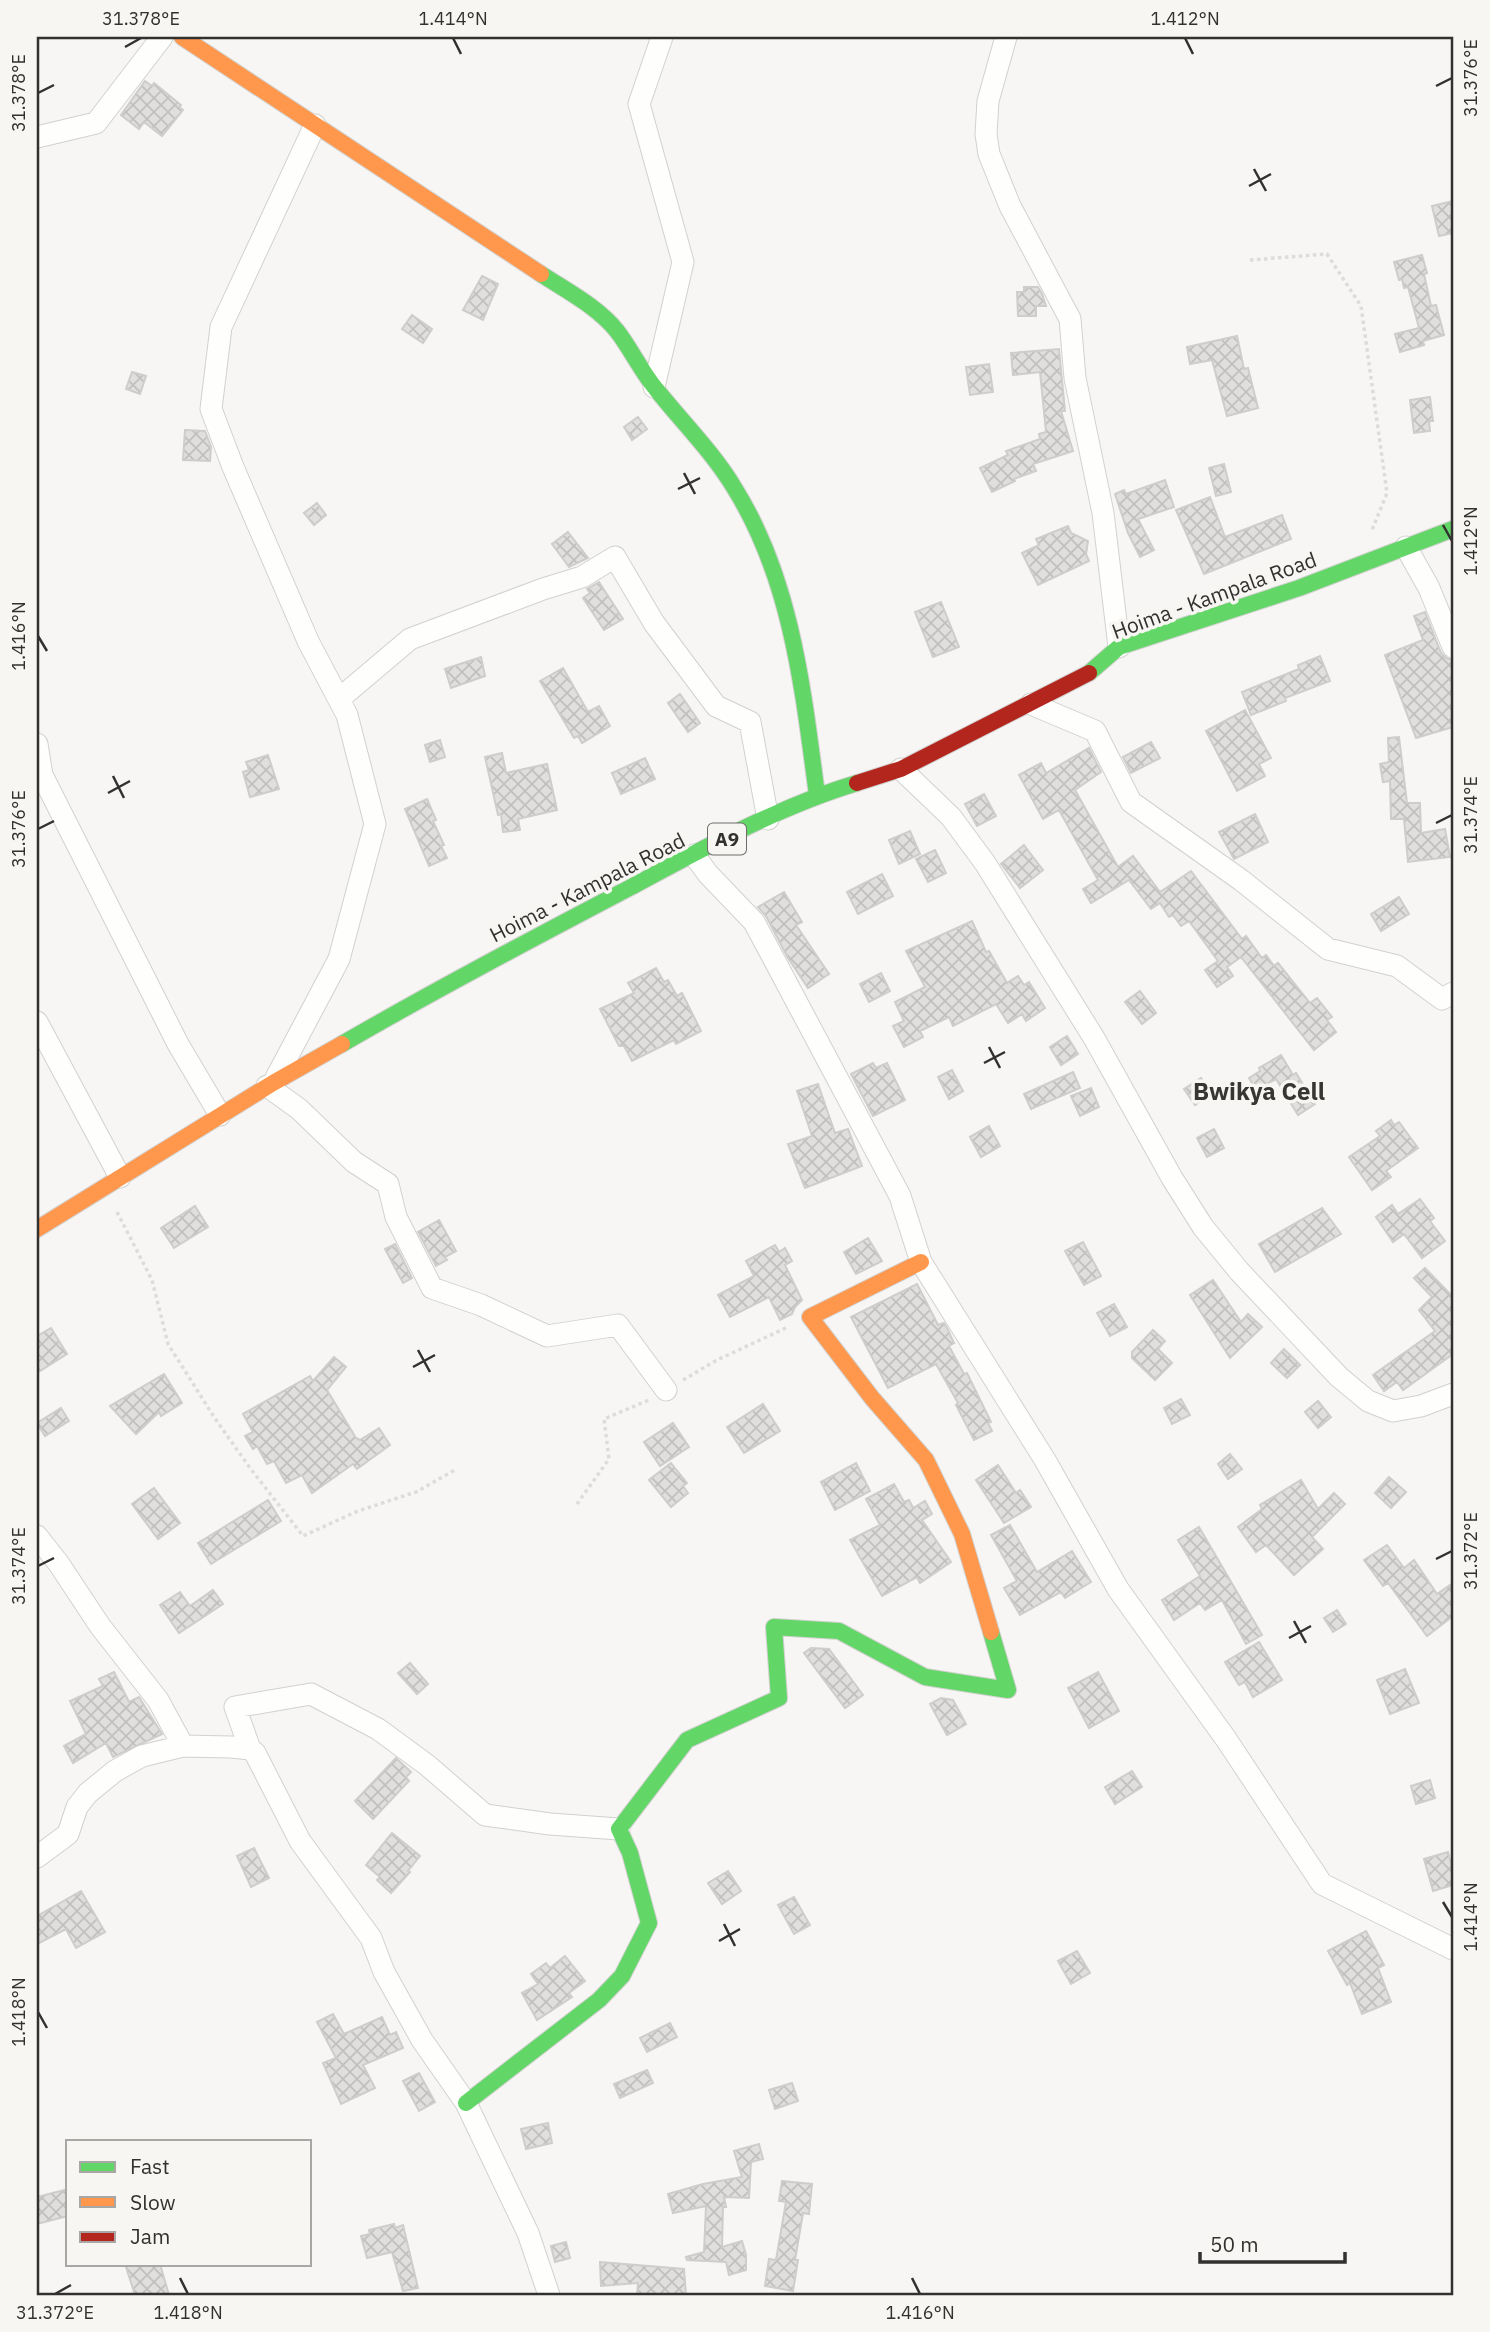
<svg xmlns="http://www.w3.org/2000/svg" width="1490" height="2332" font-family="'IBM Plex Sans',sans-serif">
<style>
.building{fill:url(#building-cross-hatch);stroke:#cecdcc;stroke-width:2}
.lines{fill:none;stroke-linecap:round;stroke-linejoin:round}
.street-casing{stroke:#d1d1cf;stroke-width:23}
.fast-casing{stroke:#d1d1cf;stroke-width:18}
.slow-casing{stroke:#d1d1cf;stroke-width:18}
.jam-casing{stroke:#d1d1cf;stroke-width:18}
.path{stroke:#dddcdb;stroke-width:3.5;stroke-dasharray:3.5 3.5;stroke-linecap:butt}
.street{stroke:#fefefd;stroke-width:21}
.fast{stroke:#63d668;stroke-width:16}
.slow{stroke:#ff974d;stroke-width:16}
.jam{stroke:#b3261e;stroke-width:16}
.ticks{fill:none;stroke:#323130;stroke-width:2.5}
.labels{text-anchor:middle;dominant-baseline:central;stroke-width:7;stroke-linejoin:round;paint-order:stroke}
.shield{fill:#f8f6f3;stroke:#6d6c6a;stroke-width:2}
.shield-label{font-size:19px;font-weight:bold;fill:#323130}
.street-label{font-size:21px;fill:#323130;stroke:#f8f6f3}
.quarter-label{font-size:24px;font-weight:bold;fill:#373633;stroke:#f8f6f3}
.neatline{fill:none;stroke:#323130;stroke-width:2.5}
.ticks-label{font-size:18px;text-anchor:middle;fill:#323130}
</style>
<defs>
<pattern id="building-cross-hatch" width="8" height="8" patternUnits="userSpaceOnUse" patternTransform="scale(1.75)"><rect width="8" height="8" fill="#e0dfde"/><path d="M0 0l8 8M0 8l8-8" fill="none" stroke="#c1c0bf"/></pattern>
</defs>
<rect width="100%" height="100%" fill="#f7f6f4"/>
<path class="building" d="M145 81 152 86 154 83 181 105 179 107 183 110 162 136 144 122 139 129 121 115Z
M1453 201V233L1439 236 1432 206Z
M1422 255 1427 273 1424 274 1431 306 1436 305 1444 335 1423 341 1424 345 1400 352 1395 334 1419 328 1408 287 1404 288 1402 279 1399 280 1394 262Z
M482 276 498 284 483 320 463 310Z
M1024 287H1038L1042 294 1046 306H1036V316H1018L1017 292H1024Z
M412 315 432 329 423 343 402 329Z
M1237 336 1244 369 1248 368 1258 408 1227 416 1212 360 1190 364 1187 347Z
M1059 349 1065 411H1061L1073 451 1033 464 1036 471 1014 479 1015 481 992 492 980 468 1008 455 1006 451 1040 439 1039 434 1046 432 1040 372 1013 375 1011 353Z
M989 364 993 392 970 395 966 367Z
M132 372 146 376 140 394 126 389Z
M1430 397 1433 421H1429L1430 431 1414 433 1410 400Z
M638 417 647 429 632 440 624 427Z
M185 430 205 431 211 447 210 461 183 460Z
M1224 464 1231 492 1216 496 1209 468Z
M1165 480 1174 507 1138 519 1154 550 1140 557 1128 533 1115 494 1124 490 1126 494Z
M1210 497 1225 537 1282 515 1291 539 1204 574 1176 510Z
M317 503 326 515 314 525 304 513Z
M1068 526 1071 533 1088 541 1086 554 1089 561 1038 585 1022 553 1039 545 1036 539Z
M568 532 588 558 569 567 552 544Z
M599 582 623 619 604 630 583 598 590 593 587 589Z
M941 602 959 647 933 657 915 612Z
M1425 612 1441 653 1446 658 1453 660V727L1416 738 1385 655 1423 640 1414 616Z
M1320 656 1330 681 1285 698 1286 701 1251 715 1242 692 1299 669 1298 665Z
M481 657 485 676 451 688 445 669Z
M563 668 588 712 599 706 610 726 582 743 578 736 574 738 540 681Z
M680 694 700 723 688 732 668 703Z
M1245 710 1271 758 1259 764 1265 776 1237 791 1206 731Z
M1399 737 1407 803H1420L1421 833 1445 829 1450 857 1408 862 1404 819H1391L1390 781 1383 782 1380 764 1389 762 1388 738Z
M440 740 445 757 430 762 425 745Z
M1151 742 1160 758 1131 773 1123 757Z
M1089 748 1101 772 1075 790 1118 867 1133 856 1160 892 1191 871 1242 939 1246 936 1262 958 1266 955 1274 966 1278 963 1310 1003 1317 998 1332 1017 1327 1020 1336 1032 1314 1050 1241 957 1227 967 1233 976 1217 987 1205 970 1218 961 1189 921 1181 926 1173 915 1169 917 1160 903 1151 909 1129 880 1091 903 1083 889 1098 880 1059 810 1043 819 1019 775 1041 763 1046 773Z
M502 753 506 773 547 764 557 810 518 819 520 830 503 832 501 814 498 815 485 757Z
M268 755 279 789 250 797 243 772 249 770 246 762Z
M645 758 655 779 621 794 612 773Z
M984 794 996 816 977 826 965 804Z
M427 799 436 820 433 821 444 845 441 846 447 858 429 866 405 809Z
M1255 814 1268 842 1234 859 1219 832Z
M910 831 920 854 899 864 889 840Z
M1024 845 1043 870 1020 888 1001 864Z
M935 850 946 873 928 882 916 859Z
M882 874 893 896 858 914 847 892Z
M784 892 802 922 796 925 829 974 808 988 788 958 766 916 758 907Z
M1399 897 1409 914 1381 931 1371 914Z
M972 921 986 952 989 951 1007 983 1018 976 1024 985 1029 982 1045 1008 1026 1021 1022 1014 1008 1023 996 1004 953 1026 949 1017 920 1031 923 1037 904 1047 893 1026 904 1021 895 1002 925 987 906 951Z
M656 968 664 982 668 980 677 996 682 993 701 1031 676 1044 674 1040 632 1061 624 1046H619L600 1009 634 993 628 983Z
M881 973 890 991 869 1002 860 984Z
M1140 991 1156 1013 1142 1024 1125 1002Z
M1067 1036 1078 1054 1061 1065 1050 1047Z
M1281 1055 1293 1075 1296 1073 1315 1104 1298 1115 1276 1079 1256 1090 1249 1078 1260 1071 1259 1068Z
M873 1063 876 1068 887 1063 905 1100 873 1116 851 1074Z
M952 1070 963 1091 949 1099 938 1077Z
M1073 1072 1080 1088 1031 1109 1024 1094Z
M1201 1078 1211 1094 1195 1105 1184 1089Z
M818 1084 835 1133 848 1129 862 1166 805 1188 788 1144 812 1136 797 1091Z
M1091 1088 1099 1107 1080 1116 1071 1096Z
M1391 1120 1394 1125 1399 1122 1418 1148 1386 1171 1391 1177 1372 1190 1349 1157 1380 1136 1376 1131Z
M989 1126 1000 1146 981 1157 970 1137Z
M1214 1129 1224 1148 1207 1157 1197 1138Z
M1420 1199 1434 1218 1430 1221 1445 1241 1422 1258 1404 1234 1393 1242 1376 1217 1392 1205 1398 1214Z
M195 1206 208 1227 174 1248 161 1228Z
M1322 1208 1341 1234 1275 1272 1259 1244Z
M439 1220 456 1251 445 1257 447 1260 436 1266 418 1232Z
M868 1238 882 1261 856 1274 844 1252Z
M1083 1242 1101 1276 1084 1285 1065 1251Z
M395 1244 412 1278 403 1283 385 1249Z
M775 1245 779 1252 785 1248 792 1261 785 1265 802 1300 795 1307 792 1314 780 1320 769 1297 730 1317 718 1295 754 1276 746 1261Z
M1425 1268 1453 1297V1354L1403 1390 1397 1382 1384 1391 1373 1375 1435 1331 1419 1310 1432 1297 1414 1278Z
M1213 1280 1241 1322 1248 1314 1262 1327 1230 1358 1190 1295Z
M917 1284 938 1325 944 1323 948 1330 954 1343 949 1346 964 1374 967 1373 991 1422 988 1423 992 1431 974 1440 956 1405 958 1403 936 1364 888 1388 851 1317Z
M1114 1304 1127 1327 1110 1336 1097 1313Z
M51 1328 67 1354 37 1373V1336Z
M1153 1330 1165 1341 1158 1349 1172 1363 1155 1380 1132 1358V1352Z
M1284 1349 1300 1365 1287 1378 1271 1363Z
M334 1357 346 1367 327 1390 356 1438 360 1440 379 1428 390 1445 357 1469 353 1464 312 1493 302 1475 286 1483 274 1461 267 1464 257 1446 253 1449 245 1436 253 1432 243 1414 310 1376 313 1381Z
M164 1374 182 1403 161 1416 159 1412 136 1434 110 1406Z
M1181 1399 1190 1415 1172 1424 1164 1408Z
M1318 1401 1331 1417 1318 1428 1305 1412Z
M763 1404 780 1431 744 1453 727 1427Z
M61 1408 69 1421 45 1436 37 1423Z
M673 1423 689 1447 660 1466 644 1442Z
M1230 1454 1242 1469 1228 1479 1218 1464Z
M671 1463 687 1483 683 1486 688 1493 671 1507 649 1480Z
M856 1463 870 1491 835 1510 821 1482Z
M998 1465 1016 1493 1020 1490 1031 1507 1004 1523 976 1480Z
M1389 1477 1406 1492 1391 1508 1375 1493Z
M1301 1480 1318 1509 1334 1493 1345 1504 1312 1537 1323 1549 1294 1575 1266 1545 1256 1552 1238 1527 1262 1509 1260 1505Z
M894 1484 904 1502 909 1500 913 1508 925 1501 932 1514 922 1520 951 1562 920 1583 917 1577 882 1596 850 1540 880 1525 866 1499Z
M154 1488 180 1523 158 1539 132 1504Z
M268 1500 281 1521 211 1564 198 1543Z
M1010 1525 1037 1572 1072 1551 1091 1582 1065 1598 1061 1592 1020 1615 1004 1588 1017 1581 991 1535Z
M1199 1527 1262 1635 1246 1644 1222 1600 1205 1610 1200 1603 1174 1620 1162 1600 1200 1576 1178 1540Z
M1387 1545 1404 1568 1414 1560 1437 1594 1453 1583V1616L1427 1636 1388 1583 1383 1586 1364 1560Z
M213 1590 223 1604 179 1633 160 1605 180 1592 190 1606Z
M1337 1610 1346 1624 1333 1632 1324 1618Z
M1259 1642 1282 1680 1253 1697 1245 1682 1239 1685 1225 1662Z
M811 1648 829 1649 863 1695 845 1708 804 1653Z
M410 1663 428 1684 417 1694 398 1673Z
M1405 1669 1419 1703 1390 1714 1377 1680Z
M114 1672 129 1702 139 1697 162 1734 113 1757 106 1743 73 1763 64 1746 86 1734 70 1701 103 1686 99 1679Z
M1098 1672 1119 1711 1089 1728 1068 1688Z
M941 1698 953 1700 966 1724 947 1735 930 1704Z
M396 1758 411 1772 406 1777 409 1781 373 1819 355 1801Z
M1132 1771 1142 1787 1115 1804 1105 1787Z
M1430 1780 1435 1798 1416 1804 1411 1786Z
M392 1833 420 1856 408 1871 410 1872 391 1893 377 1880 380 1877 366 1865Z
M254 1848 269 1878 251 1887 237 1856Z
M1448 1852 1453 1872V1885L1433 1891 1424 1859Z
M728 1871 741 1891 722 1904 708 1883Z
M81 1891 105 1932 76 1948 66 1929 37 1944V1916Z
M794 1897 810 1925 794 1934 778 1905Z
M1366 1931 1384 1965 1378 1968 1391 2002 1362 2014 1350 1983 1347 1985 1328 1951Z
M1077 1951 1090 1973 1071 1984 1058 1961Z
M565 1956 585 1981 569 1993 572 1997 537 2020 522 1993 538 1984 531 1974 546 1963 550 1968Z
M333 2014 344 2034 382 2017 390 2035 396 2032 403 2048 363 2065 375 2088 341 2104 323 2063 336 2058 317 2022Z
M670 2023 677 2037 647 2052 640 2038Z
M647 2070 653 2083 620 2098 614 2084Z
M419 2073 435 2102 419 2111 403 2081Z
M792 2083 798 2101 775 2109 769 2090Z
M548 2123 552 2143 526 2149 521 2129Z
M759 2144 763 2159 751 2162 749 2198 724 2197 726 2207H723L722 2247 742 2241 746 2255V2270L729 2275 726 2262 687 2260 686 2257 704 2252 706 2206 673 2213 668 2194 703 2184 742 2177 734 2151Z
M782 2181 812 2184 809 2214 803 2213 795 2260H798L793 2291 765 2286 769 2259 776 2260 786 2202 779 2201Z
M68 2189V2216L37 2224V2197Z
M394 2224 395 2228 403 2225 418 2288 403 2291 392 2252 367 2258 361 2236 370 2234 369 2230Z
M566 2242 570 2258 555 2262 551 2246Z
M600 2262 684 2269 686 2295H637L638 2283 601 2286Z
M125 2264H160L169 2295H135Z"/>
<g class="lines">
<g class="street-casing">
<path id="street" d="M1006 37 988 101 986 134 989 154 1010 206 1070 319 1075 378 1103 513 1119 647
M37 137 96 123 162 37
M654 387 683 262 639 104 662 37
M1406 547 1429 588 1453 647
M339 699 410 639 543 589 582 577 615 557 654 623 716 706 750 722 768 819
M1031 704 1095 731 1131 802 1241 880 1328 949 1397 966 1442 999 1453 993
M37 744 42 775 178 1044 220 1115
M901 769 951 817 985 863 1094 1038 1172 1178 1203 1227 1239 1271 1339 1377 1368 1401 1393 1411 1421 1406 1453 1394
M694 855 708 874 754 922 900 1196 921 1262 1045 1460 1118 1589 1226 1739 1322 1884 1453 1949
M37 1022 120 1177
M276 1078 339 959 375 824 347 715 308 641 233 467 211 409 221 327 315 125
M267 1086 299 1109 354 1162 388 1184 396 1217 432 1288 481 1305 547 1336 618 1325 666 1390
M37 1536 59 1564 100 1626 158 1700 183 1746
M250 1749 235 1707 311 1694 378 1729 427 1765 485 1815 550 1824 619 1829
M37 1857 68 1834 77 1807 88 1793 115 1771 142 1756 183 1746 231 1747 250 1749 255 1753 300 1841 371 1938 384 1972 422 2040 466 2103 528 2233 549 2295"/>
</g>
<g class="fast-casing">
<path id="fast" d="M541 274C567 291 598 307 617 331 631 349 641 371 656 389 682 422 713 452 735 489 792 581 803 690 817 795
M1089 673 1119 647 1299 588 1453 529
M342 1044C437 989 534 938 631 887 702 849 780 806 857 783
M466 2103 599 2000 622 1976 649 1923 630 1853 619 1829 687 1740 779 1698 774 1627 839 1631 925 1677 1008 1690 991 1632"/>
</g>
<g class="slow-casing">
<path id="slow" d="M182 37 541 274
M37 1229 273 1083 342 1044
M921 1262 810 1317 872 1398 926 1460 962 1534 991 1632"/>
</g>
<g class="jam-casing">
<path id="jam" d="M857 783 901 769 1089 673"/>
</g>
<path class="path" d="M1250 260 1327 254 1361 306 1387 493 1372 530
M117 1212 152 1280 168 1344 214 1417 250 1468 303 1536 358 1511 416 1492 455 1470
M683 1380 717 1360 788 1327
M577 1504 609 1459 604 1419 649 1400"/>
<use href="#street" class="street"/>
<use href="#fast" class="fast"/>
<use href="#slow" class="slow"/>
<use href="#jam" class="jam"/>
</g>
<path class="ticks" d="M453 38 461 54M1185 38 1193 54M125 47 141 38M1436 86 1452 78M38 93 54 85M1254 169 1266 191M1249 186 1271 174M684 473 695 494M678 489 700 478M1443 525 1452 541M38 636 47 651M113 776 124 798M108 793 130 781M1436 823 1452 815M38 829 54 821M989 1047 1000 1068M984 1063 1005 1052M418 1350 430 1372M413 1367 435 1355M1436 1559 1452 1551M38 1566 54 1558M1294 1621 1306 1643M1289 1638 1311 1626M1443 1902 1452 1917M724 1924 735 1946M719 1941 740 1929M38 2012 47 2028M180 2278 188 2294M912 2278 920 2294M55 2294 71 2285"/>
<g class="labels">
<rect class="shield" x="708" y="823.5" width="38" height="31" rx="5"/>
<g class="shield-label">
<text x="727" y="839">A9</text>
</g>
<g class="street-label">
<text transform="translate(1214 595) rotate(-20)">Hoima - Kampala Road</text>
<text transform="translate(587 887) rotate(-27)">Hoima - Kampala Road</text>
</g>
<g class="quarter-label">
<text x="1259" y="1091">Bwikya Cell</text>
</g>
</g>
<rect width="1490" height="2332" fill="none" stroke="#f8f6f3" stroke-width="77"/>
<rect x="66" y="2140" width="245" height="126" fill="#f8f6f3" stroke="#a9a7a5" stroke-width="2"/>
<rect x="80" y="2162" width="35" height="10" fill="#63d668" stroke="#a9a7a5" stroke-width="2"/>
<text x="130" y="2174" font-size="21" fill="#323130">Fast</text>
<rect x="80" y="2197" width="35" height="10" fill="#ff974d" stroke="#a9a7a5" stroke-width="2"/>
<text x="130" y="2210" font-size="21" fill="#323130">Slow</text>
<rect x="80" y="2232" width="35" height="10" fill="#b3261e" stroke="#a9a7a5" stroke-width="2"/>
<text x="130" y="2244" font-size="21" fill="#323130">Jam</text>
<path d="M1200 2252v10h145v-10" fill="none" stroke="#323130" stroke-width="3.5"/>
<text x="1210" y="2252" font-size="21" fill="#323130" stroke="#f8f6f3" stroke-width="5" paint-order="stroke">50 m</text>
<rect x="38" y="38" width="1414" height="2256" class="neatline"/>
<g class="ticks-label">
<text x="141" y="25">31.378°E</text>
<text x="453" y="25">1.414°N</text>
<text x="1185" y="25">1.412°N</text>
<text transform="translate(1471 78) rotate(-90)" y="6">31.376°E</text>
<text transform="translate(19 93) rotate(-90)" y="6">31.378°E</text>
<text transform="translate(1471 541) rotate(-90)" y="6">1.412°N</text>
<text transform="translate(19 636) rotate(-90)" y="6">1.416°N</text>
<text transform="translate(1471 815) rotate(-90)" y="6">31.374°E</text>
<text transform="translate(19 829) rotate(-90)" y="6">31.376°E</text>
<text transform="translate(1471 1551) rotate(-90)" y="6">31.372°E</text>
<text transform="translate(19 1566) rotate(-90)" y="6">31.374°E</text>
<text transform="translate(1471 1917) rotate(-90)" y="6">1.414°N</text>
<text transform="translate(19 2012) rotate(-90)" y="6">1.418°N</text>
<text x="55" y="2319">31.372°E</text>
<text x="188" y="2319">1.418°N</text>
<text x="920" y="2319">1.416°N</text>
</g>
</svg>
